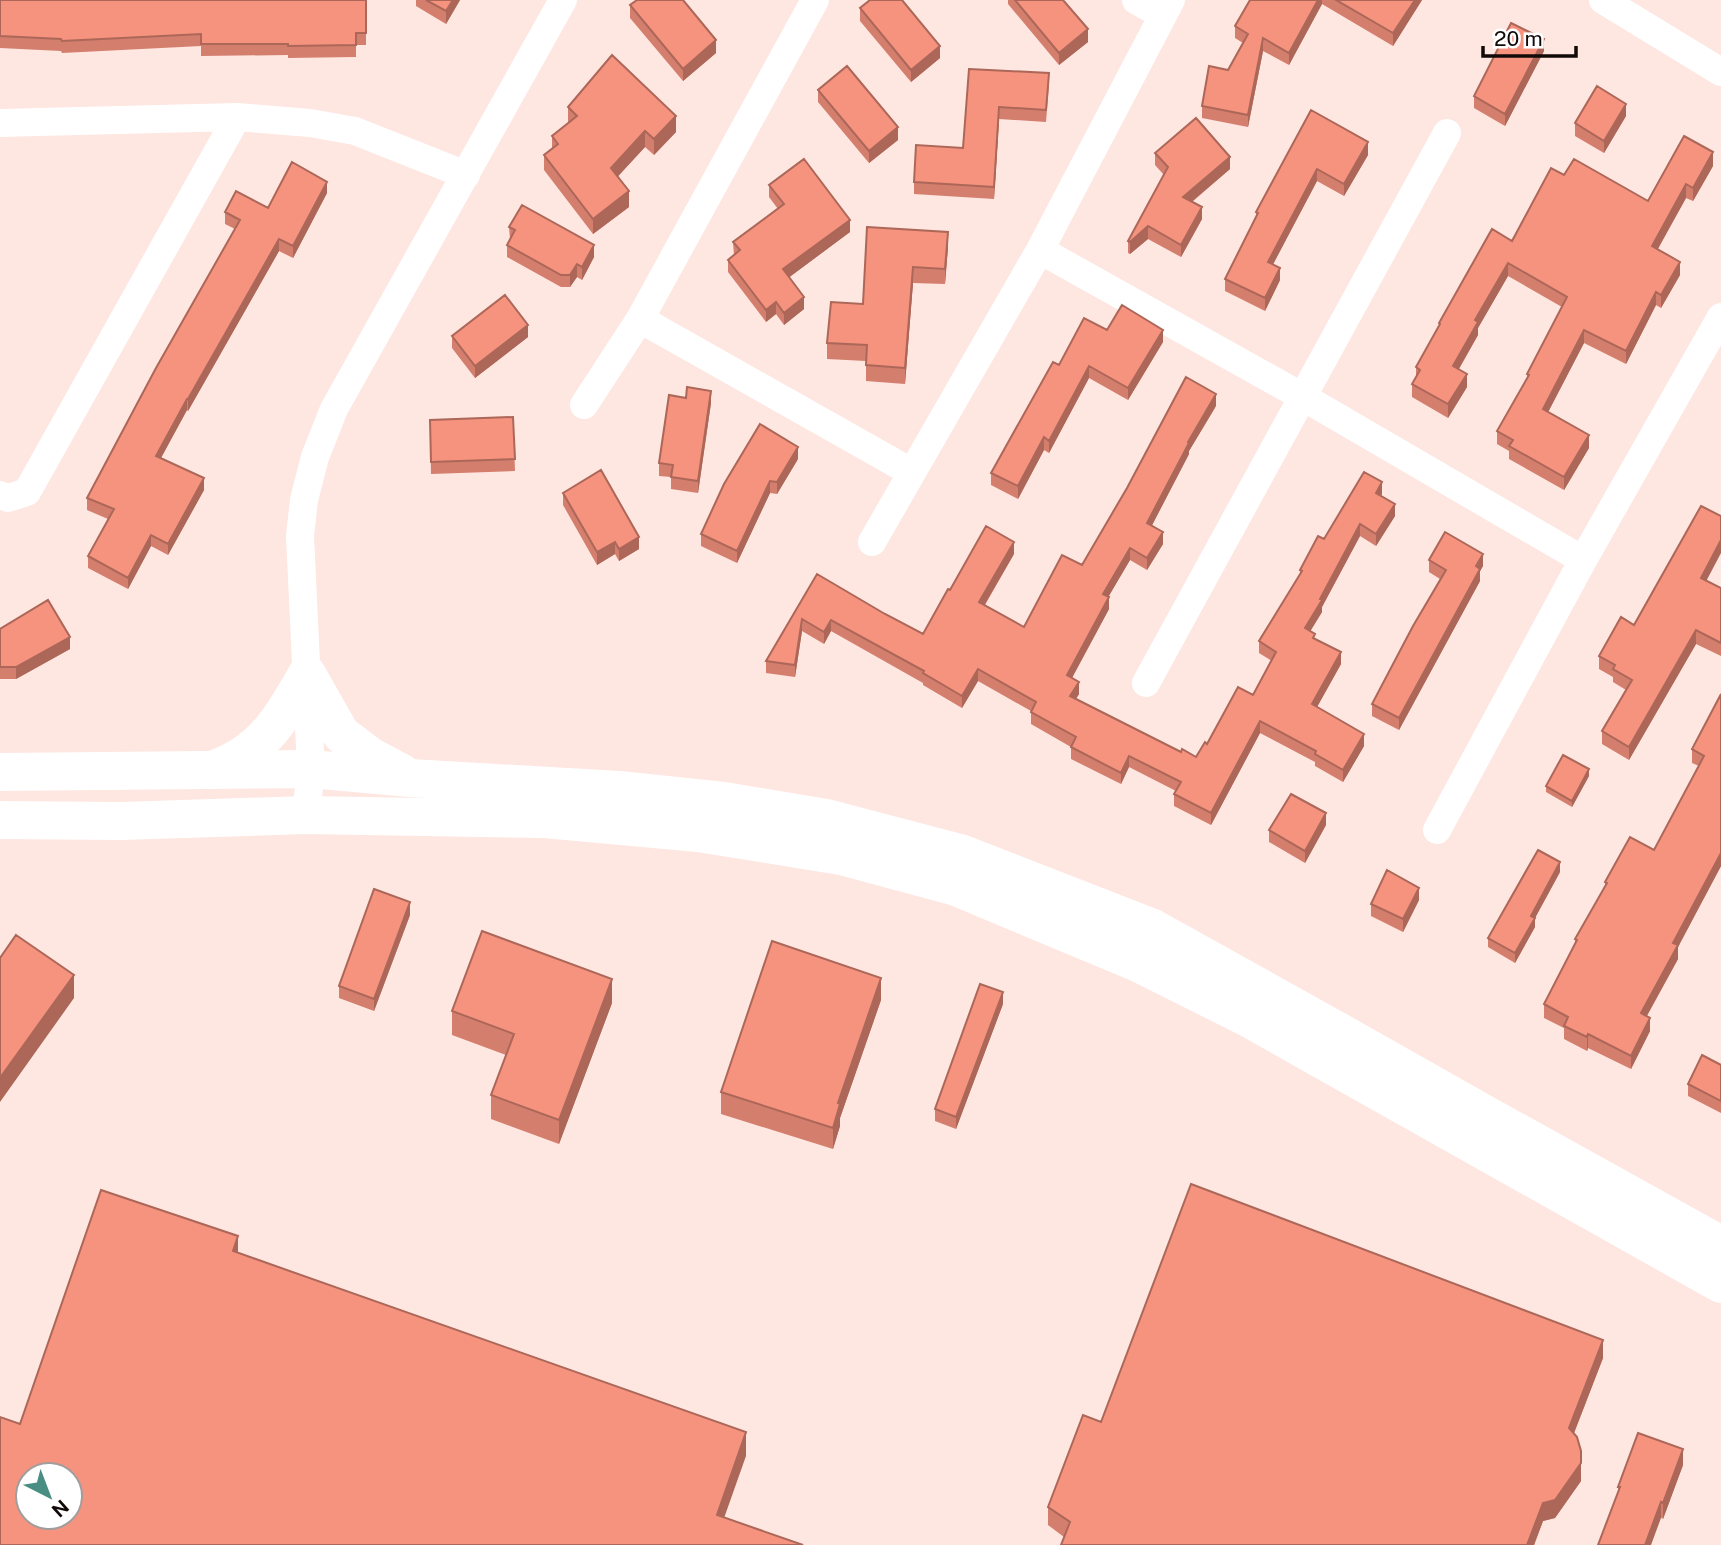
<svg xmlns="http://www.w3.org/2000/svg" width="1721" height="1545" font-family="'Public Sans',sans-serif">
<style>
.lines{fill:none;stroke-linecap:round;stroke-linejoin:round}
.minor{stroke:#fff;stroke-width:28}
.secondary{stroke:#fff;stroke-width:38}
.wall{fill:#d47e6d}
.shaded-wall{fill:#ac6759}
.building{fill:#f6937f;stroke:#ac6759;stroke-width:2;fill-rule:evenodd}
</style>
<rect width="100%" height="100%" fill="#fee6e1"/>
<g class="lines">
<path class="minor" d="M1136 0 1162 15
M1603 0 1721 72
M0 123 237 117 310 123 355 131 466 175
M1040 250 1303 397 1583 560
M640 319 911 472
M584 405 640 319 815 0
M0 495 8 498 27 492 237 117
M872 542 1040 250 1171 0
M1146 683 1447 133
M306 815 311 769 300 536 304 500 315 457 334 409 563 0
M1437 830 1583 560 1721 317"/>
<path class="secondary" d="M307 674 341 734 370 756 402 773
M217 768C264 751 284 715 307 674
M0 772 311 769 410 778 619 790 724 801 826 818 963 854 1153 928 1354 1040 1490 1117 1721 1245
M0 820 121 821 306 815 545 819 698 833 841 856 956 887 1138 963 1248 1018 1721 1284"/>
</g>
<path class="wall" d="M0 0H366V45H356V57L288 58V55L201 56V46L62 53 61 51 0 48Z
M416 0H460L446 24 416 6Z
M1008 0H1063L1088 42 1059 65 1008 4Z
M1250 0H1422L1393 46 1322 4 1289 65 1263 51 1248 127 1202 118V106L1228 70 1243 43 1235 38V26Z
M630 5 716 53 683 81 630 18Z
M860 8 940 58 911 82 860 21Z
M1544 51 1505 126 1474 108V96Z
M969 69 1049 85 1046 122 999 119 994 199 914 194V182L963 148Z
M818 90 898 140 869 163 818 102Z
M568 107 676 132 654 155 645 147 617 177 629 207 593 234 544 170V155L552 148V136L568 123Z
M1311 110 1368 155 1344 196 1317 181 1273 264 1280 280 1265 311 1225 291V279L1256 217V212Z
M1626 116 1604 153 1575 136V123Z
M1155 153 1230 169 1192 202 1202 219 1181 257 1148 239 1130 254 1128 253V241L1164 175 1155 165Z
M1713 166 1693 201 1686 198 1658 249 1680 275 1661 308 1656 305 1626 364 1584 343 1548 412 1589 448 1564 490 1509 459V451L1497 444V431L1527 379V374L1562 307 1508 276 1478 328V335L1459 369 1467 387 1448 418 1412 397V384L1416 377V367L1439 327V323L1512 241 1564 175 1648 201Z
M769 185 850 232 789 277 804 309 784 325 776 314 766 322 728 272V260L734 255 733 242 778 209 769 197Z
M327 193 293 258 279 251 188 411 187 410 161 458 204 490 168 555 151 546 128 589 88 568V556L108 519 87 510V498L235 229 225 224V212L268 208Z
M509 227 594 257 582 280 577 277 570 287H561L507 257V245L510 239Z
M867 227 948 247 945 284 913 283 905 384 866 381V361L827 359V343L863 304Z
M1107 330 1163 342 1128 400 1089 378 1049 453 1044 450 1018 499 991 485V473L1059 365Z
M452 336 528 337 475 378 452 348Z
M711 403 698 493 671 489V477L659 476V463Z
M1216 406 1189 451V454L1152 525 1163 544 1147 570 1130 560 1108 597 1109 609 1072 678 1079 694 1076 699 1181 752 1196 757 1207 744 1253 695 1272 661 1259 653V641L1300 574V570L1324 539 1382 494 1381 496 1395 516 1376 546 1360 536 1322 607V612L1310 631 1315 639 1341 664 1317 707 1364 746 1343 782 1315 766V762L1260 733 1211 825 1174 806V794L1176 791 1129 767 1121 784 1071 759V747L1031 724V711L978 681 962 708 923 685V683L831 631 824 644 802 631 795 677 766 673V661L817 574 885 614 923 634 950 590 1014 554 985 605 1024 627 1082 565Z
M513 417 515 471 431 474 430 420Z
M798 459 777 494 770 493 737 563 701 546V534Z
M563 493 639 549 619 561 615 554 597 565 563 505Z
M1429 560 1483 566 1480 571V581L1399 730 1372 716V704L1440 579 1429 572Z
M1706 581 1721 588V656L1696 644 1629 760 1602 744V731L1626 690 1613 682V677L1599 669V656L1634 625Z
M0 629 70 649 16 679H0Z
M1721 684V866L1678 947V959L1647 1016 1650 1031 1631 1069 1588 1048 1587 1051 1564 1039V1028L1544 1018V1004L1575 944V939L1605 886V882L1654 850 1699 766 1692 763V749L1721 694Z
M1589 776 1572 807 1546 792V786Z
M1326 825 1305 863 1269 842V830Z
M1560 872 1535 918V927L1515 963 1488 947V938Z
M1419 900 1403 932 1371 916V904Z
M410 915 374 1011 339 998V986Z
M881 1000 840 1118V1126L833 1149 721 1114V1092Z
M612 1003 559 1144 491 1119V1095L506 1055 452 1035V1011Z
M1003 1004 956 1129 935 1121V1109Z
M1721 1065V1113L1688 1096V1084Z
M1603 1358 1574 1433 1581 1481 1555 1518 1543 1521 1534 1545H1061L1064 1537 1048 1525V1507L1101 1422Z
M1683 1465 1663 1519 1618 1491V1487Z"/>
<path class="shaded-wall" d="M453 0H460L446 24V11Z
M1318 0H1322V4L1289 65V53Z
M1415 0H1422L1393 46V33Z
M1088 29V42L1059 65V53Z
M1263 38V51L1248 127V115Z
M1544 39V51L1505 126V114Z
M716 40V53L683 81V69Z
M940 46V58L911 82V70Z
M1626 104V116L1604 153V141Z
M999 107V119L994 199V187Z
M676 116V132L654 155V139Z
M898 127V140L869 163V151Z
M645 131V147L611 184V168Z
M1368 142V155L1344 196V184Z
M1713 152V166L1693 201V188Z
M1230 157V169L1183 209V197Z
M1317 169V181L1268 274V262Z
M327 182V193L293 258V246Z
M1686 184V198L1652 259V246Z
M629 191V207L593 234V219Z
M1202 207V219L1181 257V245Z
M850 220V232L783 282V269Z
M1148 226V239L1130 254V242Z
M948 232V247L945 284V269Z
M279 239V251L188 411V399Z
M594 245V257L582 280V267Z
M1680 262V275L1661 308V295Z
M1508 263V276L1478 328V335L1453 379V366L1475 320Z
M577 264V277L570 287V275Z
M913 267V283L905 384V368Z
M1280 268V280L1265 311V298Z
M1656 292V305L1626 364V351Z
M804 297V309L784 325V313Z
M776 302V314L766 322V310Z
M528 325V337L475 378V366Z
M1163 330V342L1128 400V388Z
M1584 330V343L1543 422V409Z
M1089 366V378L1049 453V441Z
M1467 374V387L1448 418V404Z
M711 391V403L698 493V481Z
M1216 394V406L1189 451V454L1147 535V523L1188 442Z
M187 399V410L156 467V456Z
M1589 435V448L1564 490V477Z
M1044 437V450L1018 499V486Z
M798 447V459L777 494V482Z
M204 478V490L168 555V544Z
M770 481V493L737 563V551Z
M1382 482V494L1376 505V493Z
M1395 504V516L1376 546V534Z
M1360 524V536L1322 607V612L1305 640V628Z
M1163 532V544L1147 570V558Z
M151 535V546L128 589V578Z
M639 537V549L619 561V549Z
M1721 540V553L1701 591V578Z
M615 542V554L597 565V552Z
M1014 542V554L979 614V602Z
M1130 548V560L1103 606V594Z
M1483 554V566L1480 571V581L1399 730V718Z
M1109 597V609L1067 687V675Z
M802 619V631L795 677V665Z
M831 620V631L824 644V632Z
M1696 630V644L1629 760V747Z
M70 637V649L16 679V667Z
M1341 652V664L1312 716V704Z
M978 669V681L962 708V696Z
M1079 682V694L1070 708V696Z
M1260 721V733L1211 825V813Z
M1364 734V746L1343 782V770Z
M1129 756V767L1121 784V773Z
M1589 769V776L1572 807V801Z
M1326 813V825L1305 863V851Z
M1721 853V866L1678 947V959L1641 1026V1013L1673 943Z
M1560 862V872L1535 918V927L1515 963V953L1531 916Z
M1419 888V900L1403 932V919Z
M410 902V915L374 1011V999Z
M74 975V998L0 1102V1078Z
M881 978V1000L840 1118V1126L833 1149V1128L838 1103Z
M612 979V1003L559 1144V1120Z
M1003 992V1004L956 1129V1117Z
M1650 1018V1031L1631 1069V1056Z
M1588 1034V1048L1587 1051V1037Z
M238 1236V1259L233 1251Z
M1603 1340V1358L1569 1446V1428Z
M746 1432V1456L717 1538V1515Z
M1683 1449V1465L1663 1519V1503Z
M1581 1451V1481L1555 1518 1543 1521 1534 1545H1527L1543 1503Z
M1661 1502V1518L1651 1545H1645Z"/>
<path class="building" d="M0 0H366V33H356V45L288 46V44H201V34L62 41 61 39 0 36Z
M426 0H453L446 11Z
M637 0H683L716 40 683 69 630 5Z
M870 0H902L940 46 911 70 860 8Z
M1015 0H1063L1088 29 1059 53Z
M1250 0H1318L1289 53 1263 38 1248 115 1202 106 1209 66 1228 70 1248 34 1235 26Z
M1336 0H1415L1393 33Z
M1511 23 1544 39 1505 114 1474 96Z
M612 55 676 116 654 139 645 131 611 168 629 191 593 219 544 155 558 144 552 136 577 116 568 107Z
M847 66 898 127 869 151 818 90Z
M969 69 1049 73 1046 110 999 107 994 187 914 182 916 145 963 148Z
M1597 86 1626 104 1604 141 1575 123Z
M1311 110 1368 142 1344 184 1317 169 1268 262 1280 268 1265 298 1225 279 1258 213 1256 212Z
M1196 118 1230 157 1183 197 1202 207 1181 245 1148 226 1130 242 1128 241 1168 167 1155 153Z
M1684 136 1713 152 1693 188 1686 184 1652 246 1680 262 1661 295 1656 292 1626 351 1584 330 1543 409 1589 435 1564 477 1509 446 1513 440 1497 431 1529 375 1527 374 1567 297 1508 263 1475 320 1478 322 1453 366 1467 374 1448 404 1412 384 1420 370 1416 367 1440 324 1439 323 1492 229 1512 241 1551 168 1564 175 1574 159 1648 201Z
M804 159 850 220 783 269 804 297 784 313 776 302 766 310 728 260 740 250 733 242 784 204 769 185Z
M292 162 327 182 293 246 279 239 188 399H187L156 456 204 478 168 544 151 535 128 578 88 556 114 509 87 498 156 368 240 220 225 212 236 191 268 208Z
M522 205 594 245 582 267 577 264 570 275H561L507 245 515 230 509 227Z
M867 227 948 232 945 269 913 267 905 368 866 365 867 345 827 343 831 302 863 304Z
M505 295 528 325 475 366 452 336Z
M1122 305 1163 330 1128 388 1089 366 1049 441 1044 437 1018 486 991 473 1053 362 1059 365 1084 318 1107 330Z
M1186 377 1216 394 1188 442 1189 443 1147 523 1163 532 1147 558 1130 548 1103 594 1109 597 1067 675 1079 682 1070 696 1181 752 1182 749 1196 757 1205 742 1207 744 1238 687 1253 695 1276 652 1259 641 1302 571 1300 570 1318 536 1324 539 1364 472 1382 482 1376 493 1395 504 1376 534 1360 524 1320 599 1322 600 1305 628 1315 634 1313 638 1341 652 1312 704 1364 734 1343 770 1315 754 1316 751 1260 721 1211 813 1174 794 1181 782 1129 756 1121 773 1071 747 1076 737 1031 712 1036 702 978 669 962 696 923 673 924 671 831 620 824 632 802 619 795 665 766 661 817 574 885 614 923 634 948 589 950 590 986 526 1014 542 979 602 1024 627 1062 555 1082 565 1127 488Z
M687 387 711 391 698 481 671 477 673 465 659 463 669 395 686 398Z
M513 417 515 459 431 462 430 420Z
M760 424 798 447 777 482 770 481 737 551 701 534 724 484Z
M601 470 639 537 619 549 615 542 597 552 563 493Z
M1701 506 1721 516V540L1701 578 1721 588V643L1696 630 1629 747 1602 731 1632 680 1613 669 1615 665 1599 656 1621 617 1634 625Z
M1445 532 1483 554 1476 566 1480 569 1399 718 1372 704 1413 626 1446 570 1429 560Z
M48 600 70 637 16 667H0V629Z
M1721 694V853L1673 943 1678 945 1641 1013 1650 1018 1631 1056 1588 1034 1587 1037 1564 1026 1568 1017 1544 1004 1577 940 1575 939 1607 883 1605 882 1630 837 1654 850 1704 756 1692 749Z
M1563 755 1589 769 1572 801 1546 786Z
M1291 794 1326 813 1305 851 1269 830Z
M1538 850 1560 862 1531 916 1535 918 1515 953 1488 938Z
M1387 870 1419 888 1403 919 1371 904Z
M374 889 410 902 374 999 339 986Z
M482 931 612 979 559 1120 491 1095 514 1034 452 1011Z
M16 935 74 975 0 1078V958Z
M772 941 881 978 838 1103 840 1104 833 1128 721 1092Z
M980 984 1003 992 956 1117 935 1109Z
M1702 1055 1721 1065V1101L1688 1084Z
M1191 1184 1603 1340 1569 1428 1577 1437 1581 1451V1463L1555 1500 1543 1503 1527 1545H1061L1070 1522 1048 1507 1083 1415 1101 1422Z
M101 1190 238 1236 233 1251 746 1432 717 1515 803 1545H0V1417L20 1424ZM28 1475H70V1517H28Z
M1638 1433 1683 1449 1663 1503 1661 1502 1645 1545H1598L1620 1487H1618Z"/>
<g transform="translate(49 1496) rotate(138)"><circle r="33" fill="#ffffff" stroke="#a09d9c" stroke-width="2"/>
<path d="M0-5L12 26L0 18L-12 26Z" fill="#498e83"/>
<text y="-10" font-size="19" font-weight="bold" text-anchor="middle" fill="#120a08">N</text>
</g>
<path d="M1483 46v10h93v-10" fill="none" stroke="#120a08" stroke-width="3.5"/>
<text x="1494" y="46" font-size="21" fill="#120a08" stroke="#ffffff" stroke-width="5" paint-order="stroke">20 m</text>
</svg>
